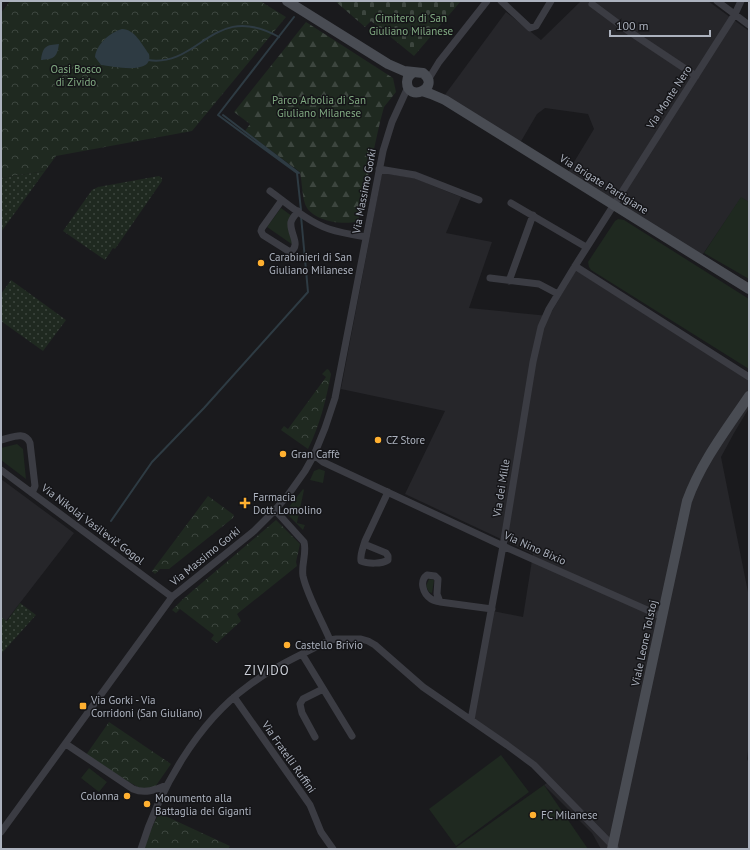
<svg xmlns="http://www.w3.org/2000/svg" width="750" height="850" font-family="'PT Sans',sans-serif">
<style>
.built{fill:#26262a}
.grass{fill:#1f2920}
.forest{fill:url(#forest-firs)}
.cemetery{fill:url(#cemetery-stones)}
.park{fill:url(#park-crowns)}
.garden{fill:url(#garden-dots)}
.water{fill:#2e3b43}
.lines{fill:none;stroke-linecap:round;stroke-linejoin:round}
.stream{stroke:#2e3b43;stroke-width:2}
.street{stroke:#3b3c43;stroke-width:7}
.secondary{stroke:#494c53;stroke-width:10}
.poi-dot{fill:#ffb030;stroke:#151518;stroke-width:1.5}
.labels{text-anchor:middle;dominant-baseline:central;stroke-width:3;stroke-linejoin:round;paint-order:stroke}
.park-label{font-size:11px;fill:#81aa82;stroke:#151518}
.street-label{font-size:11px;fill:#acb2be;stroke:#151518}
.poi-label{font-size:11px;fill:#acb2be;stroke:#151518;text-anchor:start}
.quarter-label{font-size:13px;letter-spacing:1px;fill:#cdd1d9;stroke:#151518}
</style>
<defs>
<pattern id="forest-firs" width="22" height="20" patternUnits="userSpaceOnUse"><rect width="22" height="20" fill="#1f2920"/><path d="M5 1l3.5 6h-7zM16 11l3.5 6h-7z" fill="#3d463f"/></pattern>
<pattern id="cemetery-stones" width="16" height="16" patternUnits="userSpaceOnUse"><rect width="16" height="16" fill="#1f2920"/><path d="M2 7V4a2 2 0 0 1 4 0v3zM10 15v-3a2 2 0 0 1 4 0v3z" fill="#3d463f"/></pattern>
<pattern id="park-crowns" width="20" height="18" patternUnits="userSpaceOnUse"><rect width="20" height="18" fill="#1f2920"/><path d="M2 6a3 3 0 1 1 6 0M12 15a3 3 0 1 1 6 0" fill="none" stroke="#3d463f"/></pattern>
<pattern id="garden-dots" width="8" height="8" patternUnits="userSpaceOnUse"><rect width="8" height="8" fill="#1f2920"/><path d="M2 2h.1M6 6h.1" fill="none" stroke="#3d463f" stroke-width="1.8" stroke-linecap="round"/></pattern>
</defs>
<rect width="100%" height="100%" fill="#1a1a1d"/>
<path class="built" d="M581 1H708L749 31V202L741 198 701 257 568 172 594 129 588 114 545 108 537 114 520 143 444 96 506 12 541 40Z
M382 173 414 178 461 197 446 233 492 242 469 308 549 316 576 270 749 381V408L734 433 721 457 749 597V742L747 759 749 763V849H601L592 833 544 785 548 782 533 765 471 723 493 611 523 617 533 554 405 494 445 411 341 389Z
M1 479 74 533 6 621 1 617Z"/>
<path class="grass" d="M741 197 749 202V279L704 253Z
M281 208 292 216 293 245 267 227Z
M618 219 624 220 749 299V369L591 270 589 267 588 262 615 221Z
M17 444 23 449 26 479 1 460V448Z
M319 469 325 471 323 483 310 480 314 471Z
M303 489 304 490 297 523 305 525 303 530 285 512Z
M429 579 434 580 432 593 429 592 426 586Z
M501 755 529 792 456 846 429 809Z
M89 768 107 782 99 792 81 778Z
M544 785 588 849H454Z"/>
<path class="forest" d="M306 22 393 78 396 92 384 107 380 122 358 221C343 226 311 221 305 204 302 194 302 182 300 172L245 131 250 124 234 112Z"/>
<path class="cemetery" d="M335 1H461L414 56 371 21 365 27Z"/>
<path class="park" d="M10 1H260L286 17 192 131 56 156 45 171 1 178V13Z
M327 369 329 370 331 374C326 400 320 425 308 449L281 430 284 426 288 429 326 377 322 374Z
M208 496 234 515 233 518 169 569H160L155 574 152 571Z
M276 520 300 544 296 562 297 566 237 614 241 621 217 643 211 639 214 635 180 609 176 613 172 610 183 599Z
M109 722 171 764 155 787 142 789 129 782 86 755Z
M159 813 230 846 228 849H142Z"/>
<path class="garden" d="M45 171 1 232V178Z
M159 176 162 178V181L115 249 113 248 105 260 63 231 92 190 98 187Z
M11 280 66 320 43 351 1 321V294Z
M20 603 36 615 1 654V617L7 621Z"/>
<path class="water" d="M122 29C135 29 142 45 149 54 154 76 112 66 101 65L95 57C96 45 110 32 122 29Z
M59 44C57 57 55 59 41 60 43 46 46 45 59 44Z"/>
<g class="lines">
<path class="stream" d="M294 17 218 115 297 173 301 210
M148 60C200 68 213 0 279 37
M223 115 299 173
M111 521 152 462 204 408 308 292 301 216"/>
<path class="street" d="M501 1 530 28 536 26 551 1
M717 1 749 25
M592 4 627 30 696 76
M428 80 439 62 487 1
M379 169 415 175 479 200
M270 191C288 204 308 222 329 229 341 233 354 235 366 237
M282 200 262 228 261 231 263 235 290 252C302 245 289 233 291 222 292 218 296 214 298 211
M511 203 586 247
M575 266 749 377
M490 278 539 284 558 294
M509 281 533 215
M1 440C11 438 25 430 30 443L35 486 32 493
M314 455 323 462 503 546 663 617
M1 470 172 597
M275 510 304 542C307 553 301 565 303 576 307 595 322 621 330 640
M364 544 386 553 388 556V560C382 564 368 564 361 561 360 554 363 548 365 541L388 492
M440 602C437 601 434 601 431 599 423 594 419 581 427 575L435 576 438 579 437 594 440 602 492 609
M302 654 352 736
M234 697 310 805 321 832 333 849
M471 720 503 546 533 362 541 327 549 309 575 266 735 14 741 1
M315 737 302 713 300 704 303 699 323 689
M66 744 133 789C145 794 155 790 167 785
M1 832 172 597 254 531 275 510 288 495 305 471 314 455 325 428 335 398 383 151 392 122 408 87
M141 849C159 790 197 723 248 686 273 667 303 654 330 640L336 639H361L368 641 375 645 423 687 507 745 534 765 615 848"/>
<path class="secondary" d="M287 1 388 64 404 71 423 73C442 88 407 103 407 82 407 77 410 74 414 72
M422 91 431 94 445 100 749 289
M612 849 687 501C701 462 726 430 749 396"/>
</g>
<g class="poi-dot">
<circle cx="261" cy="263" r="4"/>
<circle cx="378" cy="440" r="4"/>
<circle cx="283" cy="454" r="4"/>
<path d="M243 497h4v4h4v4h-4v4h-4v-4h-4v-4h4z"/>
<circle cx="287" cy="645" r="4"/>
<rect x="79" y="702" width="8" height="8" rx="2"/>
<circle cx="127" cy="796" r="4"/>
<circle cx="147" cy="804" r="4"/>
<circle cx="533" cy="815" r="4"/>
</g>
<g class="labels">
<g class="park-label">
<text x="411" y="18">Cimitero di San<tspan x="411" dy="13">Giuliano Milanese</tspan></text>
<text x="76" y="69">Oasi Bosco<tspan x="76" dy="13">di Zivido</tspan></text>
<text x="319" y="100">Parco Arbolia di San<tspan x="319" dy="13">Giuliano Milanese</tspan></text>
</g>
<g class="street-label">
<text transform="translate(669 97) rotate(-57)">Via Monte Nero</text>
<text transform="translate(604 184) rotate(32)">Via Brigate Partigiane</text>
<text transform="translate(364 191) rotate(-79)">Via Massimo Gorki</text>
<text transform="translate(501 488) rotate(-81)">Via dei Mille</text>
<text transform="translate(93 524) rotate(37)">Via Nikolaj Vasil'evič Gogol</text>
<text transform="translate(535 548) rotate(24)">Via Nino Bixio</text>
<text transform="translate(205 556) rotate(-39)">Via Massimo Gorki</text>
<text transform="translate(644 643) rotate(-78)">Viale Leone Tolstoj</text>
<text transform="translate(289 757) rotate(55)">Via Fratelli Ruffini</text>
</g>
<g class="poi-label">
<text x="269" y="257">Carabinieri di San<tspan x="269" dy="13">Giuliano Milanese</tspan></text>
<text x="386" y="440">CZ Store</text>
<text x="291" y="454">Gran Caffè</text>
<text x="253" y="497">Farmacia<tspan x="253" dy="13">Dott. Lomolino</tspan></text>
<text x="295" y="645">Castello Brivio</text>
<text x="91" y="700">Via Gorki - Via<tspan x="91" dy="13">Corridoni (San Giuliano)</tspan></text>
<text x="119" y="796" text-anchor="end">Colonna</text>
<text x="155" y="798">Monumento alla<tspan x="155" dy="13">Battaglia dei Giganti</tspan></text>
<text x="541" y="815">FC Milanese</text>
</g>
<g class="quarter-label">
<text x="267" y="670">ZIVIDO</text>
</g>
</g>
<rect width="750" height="850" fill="none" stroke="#acb2be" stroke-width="4"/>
<path d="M610 30v6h100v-6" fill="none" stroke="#acb2be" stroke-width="2"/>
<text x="616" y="30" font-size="12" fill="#acb2be" stroke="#151518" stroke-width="3" paint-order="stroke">100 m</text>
</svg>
